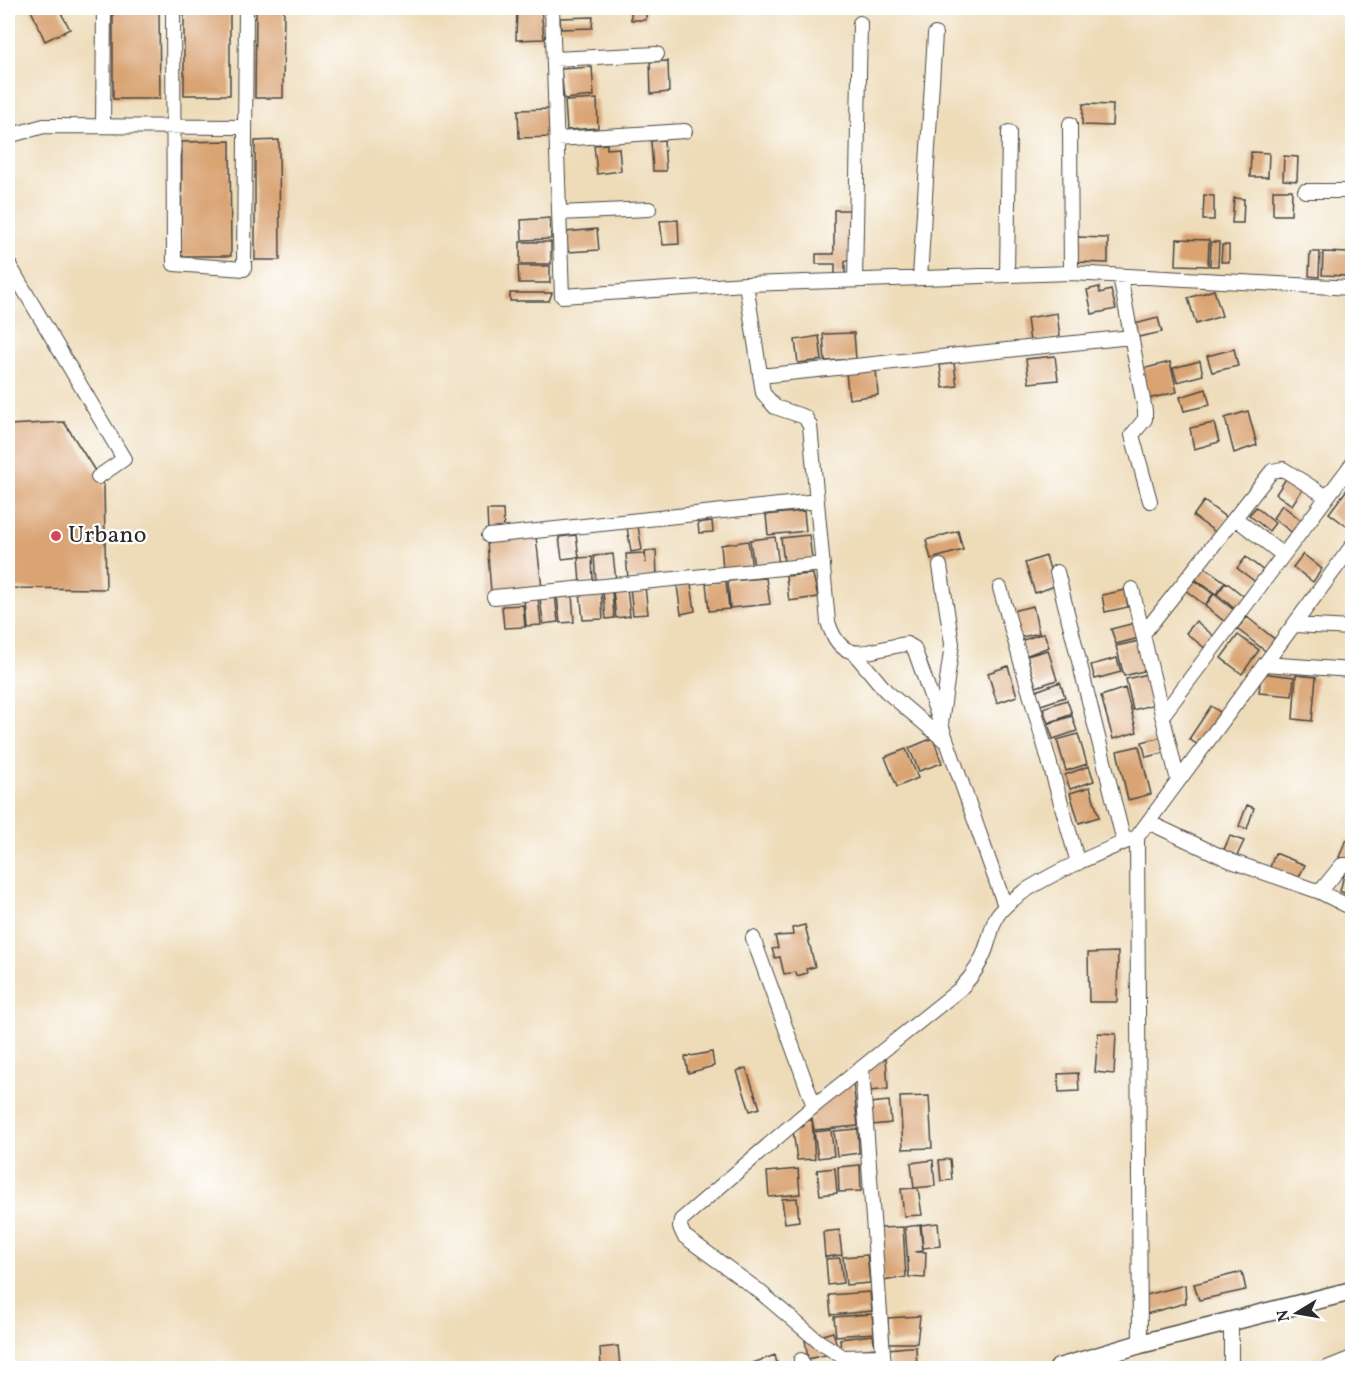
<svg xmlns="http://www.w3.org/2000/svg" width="1360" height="1376" font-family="Vollkorn,serif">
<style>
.building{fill:#d9a372}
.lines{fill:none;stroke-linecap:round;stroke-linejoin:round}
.minor-casing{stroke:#484640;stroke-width:16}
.major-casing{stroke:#484640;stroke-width:21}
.minor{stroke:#fff;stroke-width:14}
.major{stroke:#fff;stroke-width:18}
.poi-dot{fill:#d1495b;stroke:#fff;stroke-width:2}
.labels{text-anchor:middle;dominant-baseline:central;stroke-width:4.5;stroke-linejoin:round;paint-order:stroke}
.poi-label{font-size:24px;fill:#2b2b2b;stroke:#fff;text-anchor:start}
</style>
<rect width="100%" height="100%" fill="#fff"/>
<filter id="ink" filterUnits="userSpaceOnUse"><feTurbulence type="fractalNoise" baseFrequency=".0167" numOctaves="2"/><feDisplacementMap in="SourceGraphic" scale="12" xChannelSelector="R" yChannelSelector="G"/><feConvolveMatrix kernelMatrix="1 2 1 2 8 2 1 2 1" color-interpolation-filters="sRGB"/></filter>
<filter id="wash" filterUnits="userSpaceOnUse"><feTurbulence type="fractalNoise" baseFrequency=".008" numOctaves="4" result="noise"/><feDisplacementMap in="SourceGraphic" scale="24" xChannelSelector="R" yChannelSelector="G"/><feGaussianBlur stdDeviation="1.35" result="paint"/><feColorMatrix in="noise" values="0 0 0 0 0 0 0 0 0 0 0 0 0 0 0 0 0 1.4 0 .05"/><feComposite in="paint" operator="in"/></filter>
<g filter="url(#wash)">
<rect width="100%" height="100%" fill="#eedcb9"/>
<g id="blocks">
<path class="building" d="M30 8H58L70 29 45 41Z
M113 8H159L160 99H113Z
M184 8H230V95H184Z
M256 8H284L283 98H255Z
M517 8H541L544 39 516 40Z
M631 8H646V20H631Z
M593 17 592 28 561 29 560 18Z
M668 61 669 92 651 94 650 62Z
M592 67 594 96 564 99 561 69Z
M597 99 598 128 567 130 565 101Z
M1083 104 1113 105 1112 126 1082 125Z
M550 109 551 137 519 138 518 110Z
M279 140 280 260H255V141Z
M664 140 666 171H653L651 141Z
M230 141 231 256H181L182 142Z
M607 144V149L619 148 621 171 597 174 594 145Z
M1251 152 1269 153 1268 177H1250Z
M1284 156 1298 157 1297 181 1283 180Z
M1273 190H1292L1291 215H1273Z
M1204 195 1214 196V220H1203Z
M1234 198 1244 199 1243 223H1232Z
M834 210H852L853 261H845V274H835V264H816V254H834Z
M550 218 551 239 522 240 521 220Z
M678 220 679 244 663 245 660 221Z
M597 229 599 250 568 252 566 232Z
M1077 237 1108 238V263L1076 262Z
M1177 239 1209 240 1208 266 1176 265Z
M520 242H551V264H520Z
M1211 242H1219L1218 266H1210Z
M1222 245H1229V262H1221Z
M1310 252H1320L1319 277 1309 276Z
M1323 252 1349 253 1348 276 1322 275Z
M518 266H550V283H519Z
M1099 287 1100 293 1111 290 1116 309 1092 314 1087 290Z
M1214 290 1222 316 1196 324 1188 298Z
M510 293H552L549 301H510Z
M1057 313 1060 337 1030 342 1027 318Z
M1158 318 1162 332 1134 338 1131 325Z
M854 333 856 359 825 361 823 334Z
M819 336 822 360 798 363 795 340Z
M1234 349 1238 366 1212 372 1207 356Z
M1055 356 1058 380 1029 383 1026 359Z
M1200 361 1203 375 1177 382 1173 368Z
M1170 362 1177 392 1148 399 1142 369Z
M954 363 957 386 943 388 940 365Z
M876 369 878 395 849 399 846 373Z
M1206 389 1210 405 1184 411 1180 397Z
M1248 411 1257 445 1234 453 1225 418Z
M64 422 104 485 106 589 8 588V425Z
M1214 423 1219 442 1194 449 1190 428Z
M1287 477 1304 487 1292 505 1276 494Z
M1349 487 1352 490V523L1349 528 1329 513Z
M1204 501 1228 519 1217 533 1193 516Z
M1282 505 1303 522 1294 534 1273 518Z
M1256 507 1275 523 1269 531 1249 515Z
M487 510H503L504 531 488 532Z
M804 511 806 531 768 535 766 515Z
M712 521 713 532 699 533 698 523Z
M638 526 642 550 631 552 627 527Z
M958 531 963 550 931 559 926 540Z
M576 535 579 557 562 559 559 537Z
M809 535 812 559 784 562 781 538Z
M536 537 542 588 491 592 487 542Z
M775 537 779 565 754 567 750 540Z
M748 541 752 568 723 570 721 545Z
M656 550 657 577 628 579 626 554 644 553 646 563 645 551Z
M613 554 616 581 596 583 594 556Z
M1303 554 1322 569 1313 582 1293 567Z
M1046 556 1055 586 1035 593 1025 563Z
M592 557 593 582 580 583 578 558Z
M1246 557 1265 572 1257 583 1237 568Z
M1203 566 1225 582 1216 594 1195 579Z
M813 574 818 597 789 601 786 576Z
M766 578 770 604 730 608 728 581Z
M1194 580 1213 594 1205 605 1185 590Z
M726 581 729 609 709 611 706 583Z
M1226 582 1246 598 1236 610 1217 594Z
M691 584 695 611 681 614 677 586Z
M645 586 648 614 633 615 630 587Z
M627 588 630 616 616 618 613 590Z
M601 590 603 619 583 620 580 592Z
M1125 590 1128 607 1105 612 1102 595Z
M612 591 614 618 606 619 603 592Z
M555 594 558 622 543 624 540 596Z
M572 594 574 622 560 623 557 595Z
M1214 594 1235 611 1225 622 1205 606Z
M538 597 541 625 526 626 524 598Z
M523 605 525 627 504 628 502 606Z
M1033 606 1039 633 1018 638 1012 611Z
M1247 617 1277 641 1268 653 1237 629Z
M1196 621 1216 638 1206 649 1186 633Z
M1135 623 1139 638 1116 644 1111 629Z
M1044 633 1049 647 1025 656 1020 641Z
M1238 635 1259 650 1242 674 1221 658Z
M1139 641 1147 670 1124 676 1116 646Z
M1048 650 1057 680 1036 687 1027 656Z
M1117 658 1121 672 1095 679 1091 665Z
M1008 666 1017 696 997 703 988 673Z
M1261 673 1294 677 1292 696 1259 693Z
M1147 674 1155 704 1133 710 1126 679Z
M1296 675 1316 677 1312 721 1293 719Z
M1060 682 1065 697 1041 705 1036 691Z
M1125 688 1137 732 1113 739 1101 696Z
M1067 700 1072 714 1048 723 1043 708Z
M1211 706 1220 712 1198 745 1189 739Z
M1072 716 1077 731 1053 739 1048 724Z
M1078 734 1087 764 1066 771 1057 740Z
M1166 736 1169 752 1146 757 1142 742Z
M933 738 942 763 919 771 909 748Z
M1139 746 1151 794 1128 800 1117 751Z
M906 749 918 778 897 787 885 757Z
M1089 766 1094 781 1070 789 1065 775Z
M1090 787 1099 817 1079 823 1070 793Z
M1247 805 1254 808 1247 829 1239 826Z
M1230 836 1244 841 1235 860 1222 854Z
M1346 840 1352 842V862L1339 857Z
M1275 853 1305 865 1297 881 1269 870Z
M1345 871 1352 874V897L1340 891Z
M805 925 815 967 806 969 807 973 797 976 796 972 784 974 780 957 775 958 772 949 778 948 775 936 793 935 792 928Z
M1118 952 1117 1002H1089L1088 953Z
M1098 1033 1116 1034 1114 1074 1095 1072Z
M712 1052 714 1066 688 1073 685 1057Z
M886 1057 888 1089 871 1091 868 1070Z
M746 1068 760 1108 750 1111 737 1071Z
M1078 1073 1079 1091 1059 1092 1058 1074Z
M853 1083 858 1126 814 1130 811 1113Z
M929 1096 932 1148 903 1149 900 1097Z
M889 1101 891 1123 872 1125 870 1103Z
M812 1120 815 1159 797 1160 793 1130 804 1126V1121Z
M858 1129 859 1153 837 1156 834 1131Z
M831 1130 834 1156 818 1158 814 1132Z
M950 1159 952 1180 941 1181 939 1160Z
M933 1160 935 1186 914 1188 911 1163Z
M860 1165 861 1191 839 1192 838 1167Z
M835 1168 837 1193 820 1195 817 1170Z
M798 1169 800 1194 769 1197 767 1172Z
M918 1188 922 1215 904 1216 901 1189Z
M797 1198 799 1221 785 1223 782 1199Z
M938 1223 940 1246 923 1248 921 1225Z
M920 1225 923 1251 915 1252H926L925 1278 909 1277 905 1227Z
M903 1227 906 1277 883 1281 880 1228Z
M839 1230 842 1255 825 1257 823 1232Z
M867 1255 870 1283 846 1285 843 1257Z
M840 1258 843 1283 828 1285 826 1259Z
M1242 1272 1246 1290 1199 1300 1194 1284Z
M1185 1285 1186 1303 1146 1314V1295Z
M870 1292 872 1311 831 1315 829 1295Z
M872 1314 874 1333 836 1336 834 1317Z
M920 1316 917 1343H889L888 1318Z
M833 1332 839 1352 808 1359 805 1340Z
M873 1335 875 1348 841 1352 840 1339Z
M618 1346 620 1366 601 1367 600 1348Z
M908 1347H916L917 1368H890L889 1349Z
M775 1355 778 1368H751L750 1364Z"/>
</g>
</g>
<g filter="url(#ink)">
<use href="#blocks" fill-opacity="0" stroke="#484640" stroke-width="1.5"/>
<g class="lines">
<g class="minor-casing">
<path id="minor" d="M173 8 174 264 244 269 246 8
M552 8 562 296 746 284 763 393 775 407 805 417 810 426 828 622C843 670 871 648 907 644L914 648 1005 906
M554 59 657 54
M1070 124 1071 273
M103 125 104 8
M8 136 44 126 244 127
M557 139 685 131
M1305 191H1352
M559 213 649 209
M8 263 124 459 98 477
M1007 275 1009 132
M1120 276 1145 411V419L1132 435 1150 501
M920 278 935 34
M855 280 860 23
M746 284 1071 273 1352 288
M760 376 1131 337
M1235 518 1283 555
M489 536 817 501
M940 566 952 644 941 724
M1057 572 1124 842
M1000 588 1078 863
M1132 589 1178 781
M494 597 823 564
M1294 625 1352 628
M1143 634 1272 471 1283 469 1327 497
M855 654 886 691 945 741
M1265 664 1352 670
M1162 716 1352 464
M1148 822 1231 861 1320 892 1352 908
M1320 892 1342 865H1352
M753 938 814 1106
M862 1070 884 1367
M1140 1344 1137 837 1352 546
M801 1360 804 1368
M879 1368 878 1356 843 1357 818 1341 759 1291 684 1236 680 1227 681 1220 814 1106 960 989C974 975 983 960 988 942 991 933 993 923 997 916 1017 885 1102 852 1137 837
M1231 1368V1321
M1327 1368 1352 1358"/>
</g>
<g class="major-casing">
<path id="major" d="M1059 1368 1140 1344 1352 1291"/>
</g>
<use href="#minor" class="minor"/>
<use href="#major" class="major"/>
</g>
</g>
<circle class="poi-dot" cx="56" cy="536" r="6"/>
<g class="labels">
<g class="poi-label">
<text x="68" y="536">Urbano</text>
</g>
</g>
<rect width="1360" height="1376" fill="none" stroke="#fff" stroke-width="30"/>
<g transform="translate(1297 1313) rotate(259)" stroke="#ffffff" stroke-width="4.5" paint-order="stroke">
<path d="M0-4.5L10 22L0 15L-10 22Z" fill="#2b2b2b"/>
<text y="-9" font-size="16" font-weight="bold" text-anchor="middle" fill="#2b2b2b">N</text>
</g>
</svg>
